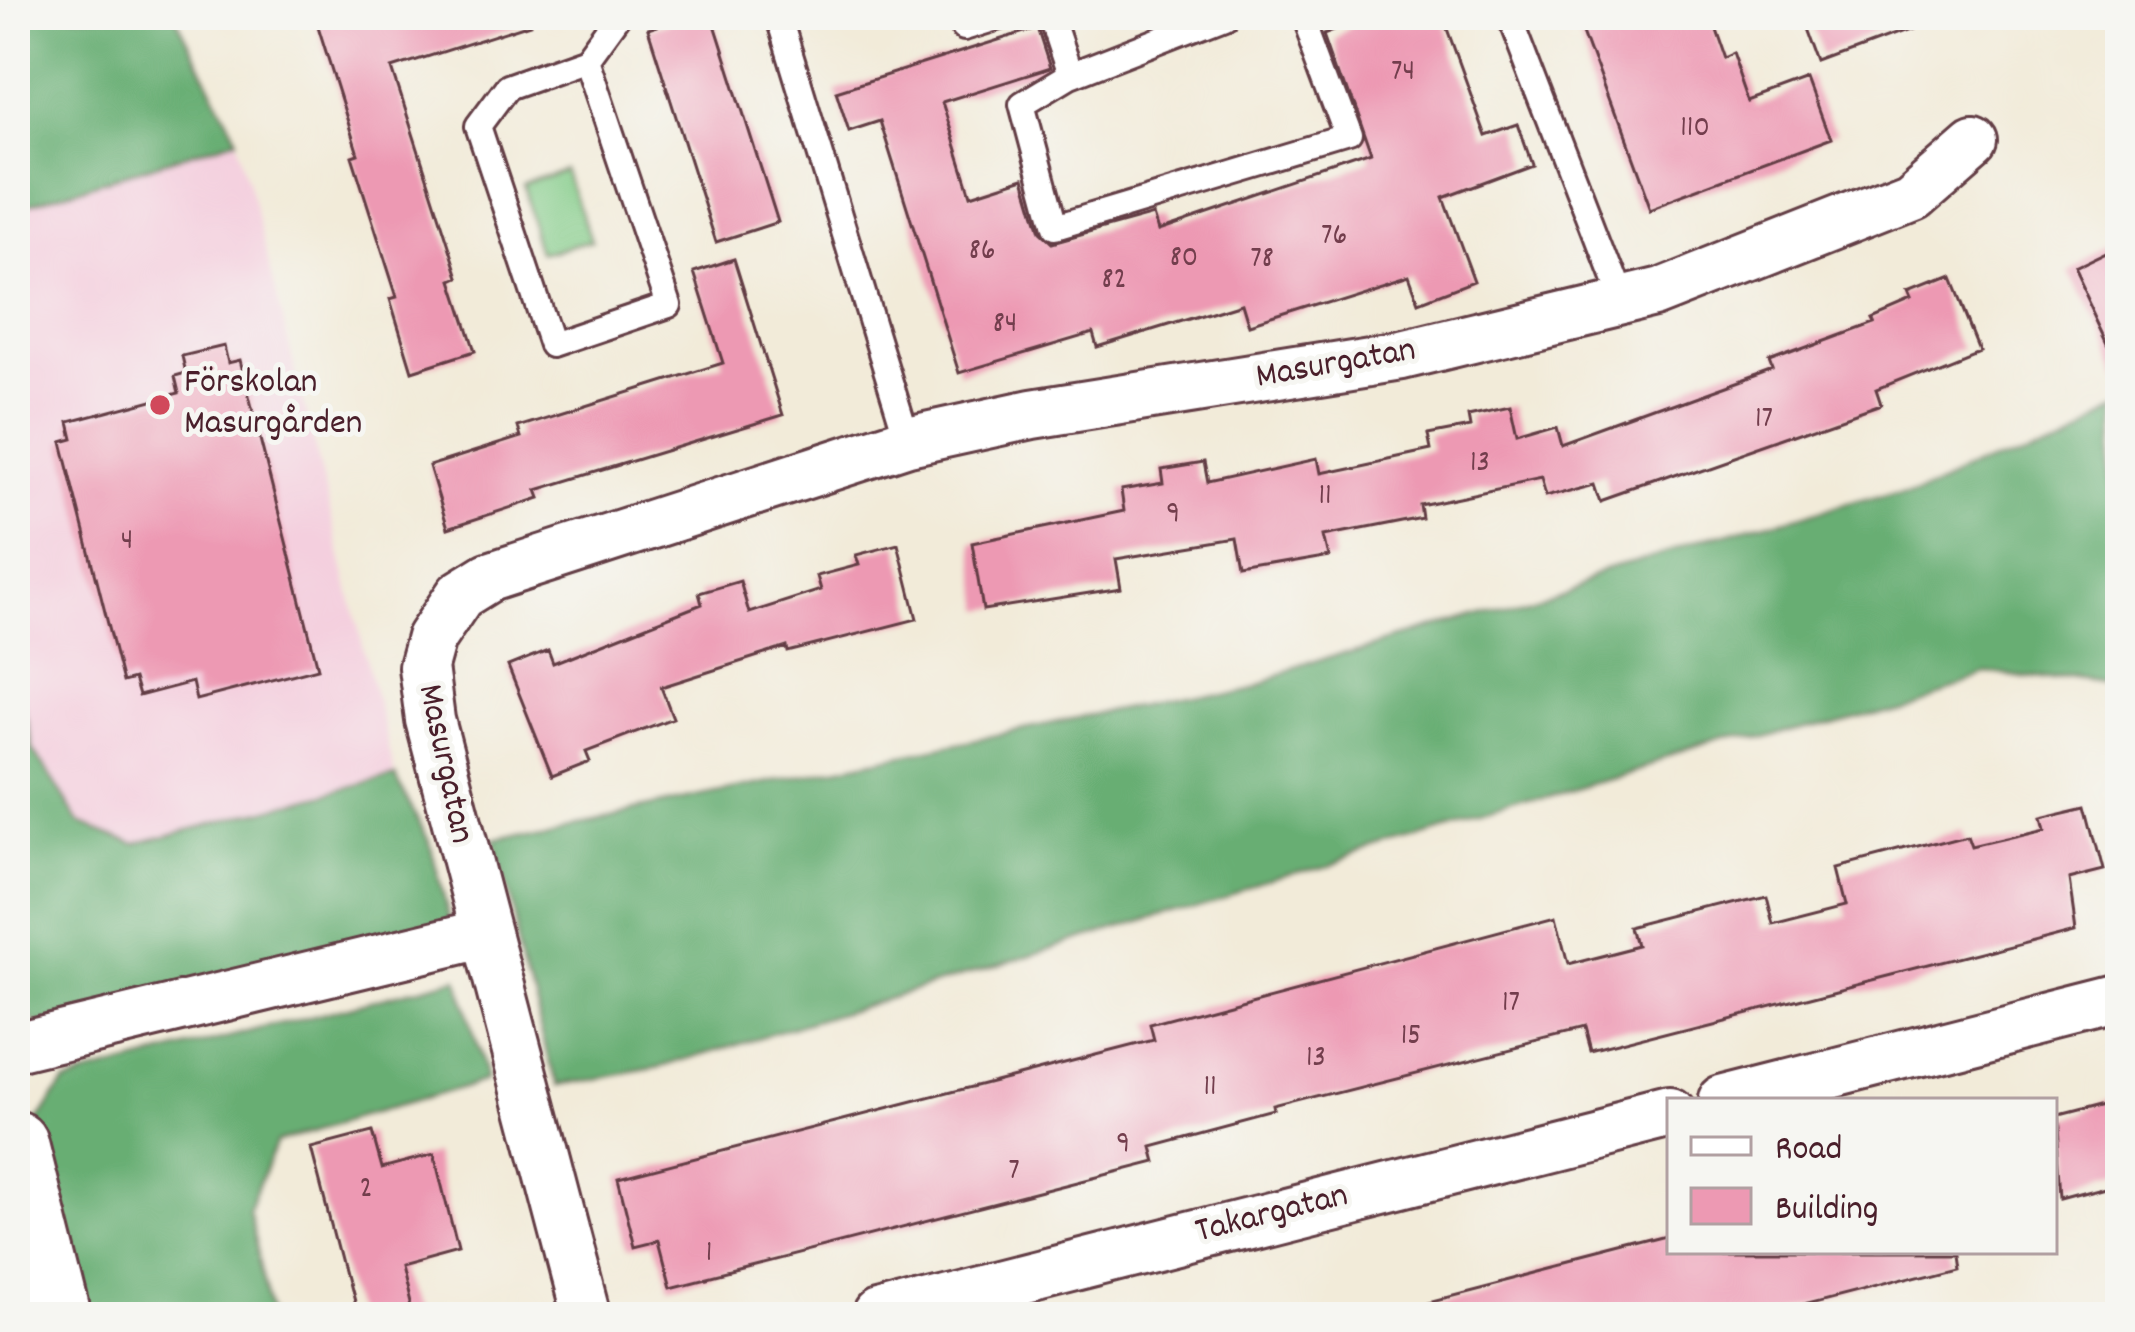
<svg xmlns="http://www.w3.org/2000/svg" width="2135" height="1332" font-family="Dekko,sans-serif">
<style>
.built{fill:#f4cfde}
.green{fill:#81ca86;stroke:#667458;stroke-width:3}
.forest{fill:#68ae73;stroke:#59664f;stroke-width:3}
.building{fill:#ed99b3}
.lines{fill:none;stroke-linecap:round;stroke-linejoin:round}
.lane-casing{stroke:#633e45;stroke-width:30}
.street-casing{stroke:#633e45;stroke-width:54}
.secondary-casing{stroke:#633e45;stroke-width:72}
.lane{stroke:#fff;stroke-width:24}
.street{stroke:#fff;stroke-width:48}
.secondary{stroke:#fff;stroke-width:66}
.poi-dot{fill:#d1495b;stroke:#f6f6f2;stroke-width:4.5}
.labels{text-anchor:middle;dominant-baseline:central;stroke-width:10;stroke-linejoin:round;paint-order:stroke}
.number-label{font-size:30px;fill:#733e4d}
.street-label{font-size:36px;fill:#4a1f2b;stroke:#f6f6f2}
.poi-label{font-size:36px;fill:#4a1f2b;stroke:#f6f6f2;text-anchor:start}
</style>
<rect width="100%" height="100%" fill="#f6f6f2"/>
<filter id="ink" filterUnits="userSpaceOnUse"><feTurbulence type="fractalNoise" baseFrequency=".00833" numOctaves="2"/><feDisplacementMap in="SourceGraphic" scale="24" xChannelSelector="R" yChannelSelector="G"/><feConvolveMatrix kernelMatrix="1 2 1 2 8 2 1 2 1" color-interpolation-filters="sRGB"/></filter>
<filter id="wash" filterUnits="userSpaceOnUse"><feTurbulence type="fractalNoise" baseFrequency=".004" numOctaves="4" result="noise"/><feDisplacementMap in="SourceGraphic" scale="48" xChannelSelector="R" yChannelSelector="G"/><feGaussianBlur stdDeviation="2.7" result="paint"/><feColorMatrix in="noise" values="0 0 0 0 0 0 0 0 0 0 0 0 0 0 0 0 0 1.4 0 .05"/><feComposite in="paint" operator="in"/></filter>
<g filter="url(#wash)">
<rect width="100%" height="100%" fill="#f2ebd9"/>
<path class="built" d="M238 138 395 776 135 844 80 823 33 748 15 673V209Z"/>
<path class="green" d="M570 175 592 240 548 254 526 189Z"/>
<path class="forest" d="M15 15H175L238 138 15 209Z
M2120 389V687L1978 668 662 1067 554 1086 494 839 1251 682 1902 489Z
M15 673 33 748 79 823 135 844 395 776 430 843 450 922 38 1025 15 1003Z
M458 978 485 1081 276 1142 248 1209 274 1317H84L35 1126 64 1081Z"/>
<g id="blocks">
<path class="building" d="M342 15H529L530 24 392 68 459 277 452 280 475 351 412 371 390 299 397 297 352 156 358 154 317 23Z
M691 15H712L778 222 716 242 648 29Z
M1375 15H1442L1486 136 1518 125 1532 164 1443 197 1474 281 1419 302 1409 275 1247 326 1240 303 1097 347 1093 333 959 373 880 121 849 131 836 91 1037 28 1050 68 942 102 971 195 1024 178 1040 232 1052 243 1153 215 1158 231 1371 159 1327 33Z
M1578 15H1706L1721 58 1732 53 1749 102 1809 80 1831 140 1649 208Z
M1803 15H1942V19L1821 64Z
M2120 245V369L2072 268Z
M734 259 783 415 537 490 540 498 448 528 429 466 521 437 518 427 723 363 694 272Z
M1950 279 1978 348 1876 389 1881 404 1606 501 1600 483 1545 497 1540 480 1420 505 1422 518 1326 537 1331 559 1243 574 1237 539 1116 559 1121 588 983 610 972 543 1124 511 1121 490 1163 483 1161 469 1203 462 1207 483 1316 459 1319 474 1431 450 1428 435 1470 427 1468 416 1510 407 1517 439 1558 427 1563 446 1772 370 1769 362 1875 323 1873 319 1913 302 1910 295Z
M224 346 228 363 240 360 318 668 196 700 192 682 139 696 134 679 123 682 62 442 73 439 69 422 179 393 175 376 186 373 182 356Z
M898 544 917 619 788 652 787 647 661 687 673 718 586 751 590 761 552 776 508 666 548 650 553 663 702 604 699 593 740 581 749 613 821 590 817 576 859 565 856 555Z
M2088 804 2105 870 2069 879 2076 928 1588 1053 1582 1031 1275 1109 1276 1114 1152 1147 1156 1162 671 1286 659 1240 635 1246 618 1178 1154 1040 1150 1024 1556 916 1568 964 1642 945 1637 928 1766 895 1773 923 1847 904 1838 868 1967 834 1971 845 2044 828 2041 815Z
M2120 1101V1183L2060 1199 2054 1118Z
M372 1132 382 1168 434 1154 458 1251 399 1267 411 1317H355L311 1148Z
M1670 1239V1251H1955L1957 1265 1755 1317H1423L1421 1303Z"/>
</g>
</g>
<g filter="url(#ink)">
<use href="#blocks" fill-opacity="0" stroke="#633e45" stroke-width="3"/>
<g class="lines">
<g class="lane-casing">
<path id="lane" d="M778 15 908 441
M1050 15 1070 75
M1224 15 1070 75 1022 104 1055 227 1349 139 1303 15
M1509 15 1620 303
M964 28 1006 15
M586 59 669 305 551 345 478 126 507 87 586 59 618 15"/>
</g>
<g class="street-casing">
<path id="street" d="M15 1047 483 934
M1723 1101 2120 1000
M587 1317 430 720 423 667 431 638 460 595 489 577 908 441 1032 414 1402 355 1658 293 1911 193 1973 139
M875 1317 1670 1115"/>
</g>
<g class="secondary-casing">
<path id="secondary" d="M15 1145 58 1317"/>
</g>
<use href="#lane" class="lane"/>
<use href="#street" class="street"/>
<use href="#secondary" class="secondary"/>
</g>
</g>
<circle class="poi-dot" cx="160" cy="405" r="12"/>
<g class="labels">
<g class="number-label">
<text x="1403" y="73">74</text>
<text x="1695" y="129">110</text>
<text x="1334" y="237">76</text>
<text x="982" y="252">86</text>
<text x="1184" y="259">80</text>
<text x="1262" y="260">78</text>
<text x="1114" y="281">82</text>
<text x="1005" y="325">84</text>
<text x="1764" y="420">17</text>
<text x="1480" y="464">13</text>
<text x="1325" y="497">11</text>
<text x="1173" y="515">9</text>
<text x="127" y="542">4</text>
<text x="1511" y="1004">17</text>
<text x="1411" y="1037">15</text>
<text x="1316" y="1059">13</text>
<text x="1210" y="1088">11</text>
<text x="1123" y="1145">9</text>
<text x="1014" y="1172">7</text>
<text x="366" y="1190">2</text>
<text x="709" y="1254">1</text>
</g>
<g class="street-label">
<text transform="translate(1336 365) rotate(-10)">Masurgatan</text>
<text transform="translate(444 764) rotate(78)">Masurgatan</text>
<text transform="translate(1272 1215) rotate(-14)">Takargatan</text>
</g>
<g class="poi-label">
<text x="184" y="384">Förskolan<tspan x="184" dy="41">Masurgården</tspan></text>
</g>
</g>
<rect width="2135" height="1332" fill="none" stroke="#f6f6f2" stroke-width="60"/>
<rect x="1667" y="1098" width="390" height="156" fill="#f6f6f2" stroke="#b1a0a2" stroke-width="3"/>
<rect x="1691" y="1137" width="60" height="18" fill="#ffffff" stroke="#b1a0a2" stroke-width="3"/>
<text x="1775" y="1158" font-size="36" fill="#4a1f2b">Road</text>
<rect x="1691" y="1188" width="60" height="36" fill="#ed99b3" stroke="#b1a0a2" stroke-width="3"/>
<text x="1775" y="1218" font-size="36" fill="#4a1f2b">Building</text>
</svg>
